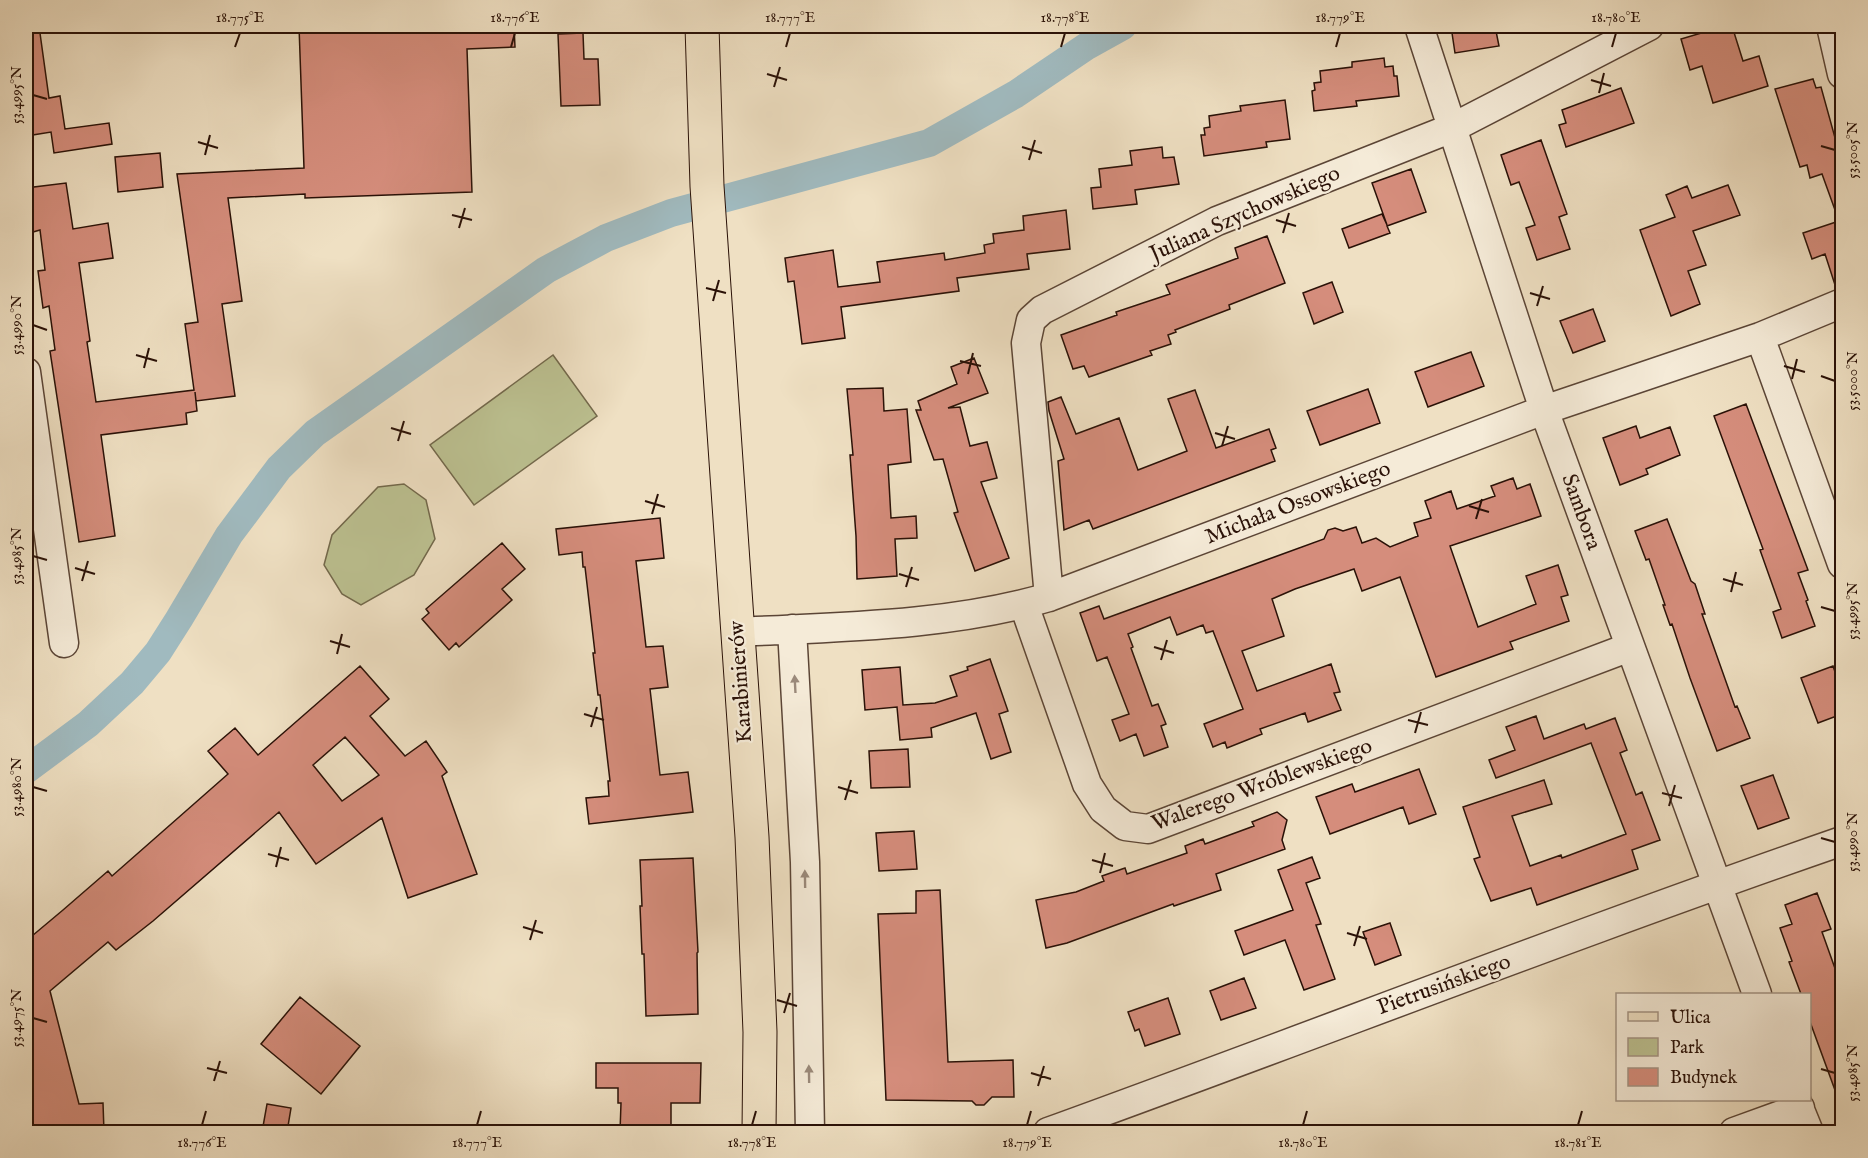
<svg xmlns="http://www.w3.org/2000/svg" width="1868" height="1158" font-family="'IM FELL English',serif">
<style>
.green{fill:#bcc191;stroke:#73694c;stroke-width:1.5}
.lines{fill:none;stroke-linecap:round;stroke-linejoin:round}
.canal{stroke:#a0babf;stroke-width:28}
.building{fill:#d58d7c;stroke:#2a1107;stroke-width:1.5;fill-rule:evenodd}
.minor-casing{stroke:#5b4536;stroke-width:31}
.major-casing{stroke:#2a1107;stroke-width:35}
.minor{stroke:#f5ebd8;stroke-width:28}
.major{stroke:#efe0c3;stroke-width:33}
.oneway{fill:#9a897a}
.ticks{fill:none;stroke:#2a1107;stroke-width:2}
.labels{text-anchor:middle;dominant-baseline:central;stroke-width:4.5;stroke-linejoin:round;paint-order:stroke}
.street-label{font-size:22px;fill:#2a1107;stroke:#f5ebd8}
.neatline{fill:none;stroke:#2a1107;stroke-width:2}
.ticks-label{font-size:15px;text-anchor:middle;fill:#2a1107}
</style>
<rect width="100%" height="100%" fill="#efe0c3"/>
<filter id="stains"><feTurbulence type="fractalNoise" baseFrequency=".00333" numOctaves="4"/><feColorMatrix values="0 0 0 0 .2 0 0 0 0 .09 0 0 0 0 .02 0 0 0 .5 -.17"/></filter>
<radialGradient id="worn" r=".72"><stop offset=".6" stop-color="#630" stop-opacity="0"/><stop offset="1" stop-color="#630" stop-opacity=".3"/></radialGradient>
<path class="green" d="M553 355 597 416 474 505 430 445Z
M404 484 426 500 435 539 414 575 361 605 342 594 324 565 332 535 378 487Z"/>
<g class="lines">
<path class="canal" d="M26 770 88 724 132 683 158 652 179 619 229 535 279 468 315 433 546 270 606 238 671 213 929 143 1016 94 1087 46 1123 26"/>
</g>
<path class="building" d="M26 26H39L49 98 60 96 65 129 109 123 112 144 54 153 51 132 26 136Z
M299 26H514L515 47 467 49 472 192 305 198V194L228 198 242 301 222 304 235 396 196 401 195 392 197 411 186 413 187 424 101 435 115 536 79 542 50 351 55 350 49 306 43 308 38 271 45 270 40 230 33 232 26 188 66 183 73 229 108 223 113 258 79 263 90 341 87 342 96 402 194 390 185 324 198 322 177 174 304 168Z
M1453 26H1495L1499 46 1455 53 1452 33H1454Z
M1725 26H1732L1743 61 1759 56 1768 86 1713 103 1702 66 1690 70 1681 39Z
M583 33 584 59H598L600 105 561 106 558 34Z
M1384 58 1385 67 1393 66 1394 76H1397L1399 96 1356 101 1357 106 1314 111 1312 91 1315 90 1314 83 1321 82 1320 71 1352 67V62Z
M1813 79 1816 88 1821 87 1842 163V287L1836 288 1825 254 1812 259 1803 233 1839 221 1822 174 1810 178 1807 165 1800 167 1775 89Z
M1621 88 1634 123 1566 147 1559 125 1566 123 1562 110Z
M1285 100 1290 139 1266 142 1267 147 1204 156 1201 135H1205L1204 128 1210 127 1209 116 1241 111 1240 106Z
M1541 140 1567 214 1559 217 1570 249 1537 260 1526 228 1535 225 1519 182 1511 185 1501 155Z
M1162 147 1163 158 1174 157 1179 184 1135 190 1137 204 1093 209 1091 188 1101 187 1099 169 1132 165 1130 151Z
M160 153 163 187 118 192 115 157Z
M1411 169 1426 212 1387 226 1390 233 1349 248 1342 229 1382 214 1387 225 1372 183Z
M1728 185 1740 215 1693 231 1706 265 1688 271 1700 304 1671 316 1640 230 1675 217 1666 195 1687 186 1692 198Z
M1066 210 1070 249 1027 254 1029 269 957 278 959 291 841 307 845 338 802 344 794 281 788 282 785 258 833 250 838 287 880 282 877 262 944 253 945 260 985 253 984 245 994 243 993 234 1024 230 1023 216Z
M1267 236 1285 283 1229 305 1230 309 1175 330 1176 332 1168 335 1171 344 1150 351 1152 355 1089 377 1084 366 1073 369 1061 335 1117 315 1116 312 1170 294 1166 285 1238 258 1235 248Z
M1332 282 1343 312 1314 324 1303 293Z
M1593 309 1605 341 1573 353 1560 321Z
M1471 352 1484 386 1428 407 1415 372Z
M974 358 988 393 948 408 960 407 970 446 987 442 997 478 981 482 1009 558 975 571 954 513 958 512 943 459 934 460 916 410H921L918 401 957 384 951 367Z
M883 388 884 411 907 409 911 462 888 465 891 518 916 516 917 538 895 539 897 576 857 579 856 536 850 455H853L847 389Z
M1368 389 1380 423 1320 445 1307 411Z
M1195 390 1216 448 1269 429 1276 448 1271 450 1275 461 1093 529 1089 520 1064 530 1058 461 1064 459 1049 411 1048 402 1061 397 1076 434 1119 418 1138 470 1187 451 1168 399Z
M1746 404 1808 570 1798 573 1808 600 1806 601 1815 626 1782 638 1773 612 1781 609 1760 550 1763 549 1714 416Z
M1636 426 1640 438 1670 427 1680 455 1646 469 1648 474 1620 485 1603 438Z
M1513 478 1517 489 1530 484 1541 516 1450 546 1478 627 1536 604 1526 576 1558 565 1568 595 1561 597 1569 621 1510 642 1513 649 1436 677 1400 577 1362 591 1354 569 1295 589 1272 599 1284 636 1242 651 1257 691 1331 664 1340 692 1334 693 1341 710 1308 722 1305 713 1260 729 1262 734 1227 748 1225 742 1213 747 1204 724 1243 709 1213 631 1206 633 1203 625 1177 635 1170 617 1128 634 1133 647 1131 648 1152 706 1158 704 1166 724 1161 726 1168 747 1144 756 1136 734 1120 741 1112 720 1129 714 1107 657 1097 661 1080 613 1099 606 1104 619 1324 539 1328 530 1335 528 1343 531 1356 527 1362 543 1376 538 1390 547 1418 536 1414 523 1431 518 1425 501 1451 491 1457 509 1495 496 1491 486Z
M660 518 664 558 636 561 646 647 663 646 668 687 650 689 660 775 688 772 693 812 589 824 586 798 609 796 608 781H610L600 695H598L593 653H595L585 567H583L582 552 559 555 556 529Z
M1667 519 1691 581 1695 584 1705 614H1702L1735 707 1737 706 1750 738 1717 751 1690 678 1672 624 1670 625 1663 605H1665L1649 559 1646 560 1635 531Z
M502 543 525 569 502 589 512 600 459 647 456 643 449 650 422 619 429 613 426 609Z
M990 659 1008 711 999 714 1011 752 991 759 976 713 931 728 932 737 900 740 897 707 865 710 862 670 900 667 903 705 935 703 957 696 950 676 968 670 967 667Z
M360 666 389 699 370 716 405 756 426 741 447 772 442 776 477 874 408 898 382 818 316 864 279 812 153 921 116 950 108 942 50 991 79 1104 103 1103 104 1132H26V941L63 910 108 871 112 876 228 774 208 751 235 728 258 755ZM345 737 379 775 342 801 313 765Z
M1833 666 1842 692V714L1818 723 1801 678Z
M1536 716 1544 739 1584 724 1586 729 1615 718 1627 750 1620 753 1636 795 1642 792 1660 840 1632 850 1638 869 1537 905 1531 888 1491 901 1474 859 1480 857 1463 807 1544 780 1552 804 1512 816 1530 866 1561 855 1562 858 1626 834 1591 743 1496 778 1489 760 1515 750 1506 727Z
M908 749 910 787 871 788 869 751Z
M1419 769 1436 814 1409 824 1403 807 1330 834 1316 797 1352 784 1355 792Z
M1773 775 1789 818 1758 829 1741 786Z
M1277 812 1287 820 1282 840 1285 849 1216 874 1221 890 1174 906 1173 904 1067 943 1046 948 1036 900 1076 892 1104 881 1102 876 1125 868 1127 874 1187 853 1185 846 1203 839 1205 844 1254 826 1252 822Z
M914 831 917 869 879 871 876 833Z
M1312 857 1320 878 1306 883 1321 924 1316 925 1335 979 1304 990 1285 940 1244 955 1235 931 1293 910 1278 870Z
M693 858 698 952 697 953 698 1014 646 1016 644 954H642L640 906H642L640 860Z
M940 890 948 1062 1013 1060 1014 1097H992L984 1105H976L972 1101 886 1100 878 914 916 913V891Z
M1817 893 1831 929 1822 932 1842 988V1100L1839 1101 1809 1019V994H1801L1789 962 1792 961 1780 928 1792 924 1785 905Z
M1390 923 1401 955 1375 965 1363 932Z
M1244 978 1256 1008 1221 1020 1210 991Z
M300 997 360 1046 321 1094 261 1044Z
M1168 998 1180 1034 1145 1046 1139 1029 1135 1031 1128 1012Z
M596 1063H701L700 1103H671V1132H620L621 1103H618V1088H596Z
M267 1104 291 1108 287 1132H262Z"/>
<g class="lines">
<g class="minor-casing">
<path id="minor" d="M1419 26 1544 410 1757 994
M1831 26 1842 74
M1760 337 1842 564
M26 372 64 643
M1049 597 1026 343 1031 320 1042 310 1217 221 1452 128 1649 26
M1024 605 1087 784 1103 809 1125 826 1148 829 1630 647
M792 629 805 862 810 1132
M737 632C839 627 951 626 1049 597L1544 410 1760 337 1842 303
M1796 1100 1809 1132
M1048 1132C1313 1036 1576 933 1842 841
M1734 1132 1800 1108"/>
</g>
<g class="major-casing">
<path id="major" d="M702 26 707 186 752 837 760 1032 759 1132"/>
</g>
<use href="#minor" class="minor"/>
<use href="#major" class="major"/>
</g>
<defs><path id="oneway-solid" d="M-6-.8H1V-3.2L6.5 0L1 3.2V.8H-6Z" transform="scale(1.5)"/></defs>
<g class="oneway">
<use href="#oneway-solid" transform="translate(795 684) rotate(-93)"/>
<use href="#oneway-solid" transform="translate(805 879) rotate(-91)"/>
<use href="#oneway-solid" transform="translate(809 1074) rotate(-91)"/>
</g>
<path class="ticks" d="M235 47 240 33M511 47 515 33M786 47 790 33M1061 47 1065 33M1336 47 1340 33M1612 47 1616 33M767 74 787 80M1591 80 1611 86M774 87 780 67M1599 93 1604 73M33 95 47 99M198 142 218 148M1821 146 1835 150M1022 147 1042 153M205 155 210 135M1029 160 1035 140M452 215 472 220M1276 220 1296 226M459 228 465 208M1283 233 1289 213M706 288 726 293M1530 293 1550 299M713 301 719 280M1537 306 1543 286M33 325 47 330M136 355 157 361M960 361 981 366M1784 366 1805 372M144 368 149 348M968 374 973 353M1821 376 1835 381M1792 379 1797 359M391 428 411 434M1215 433 1235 439M398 441 404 421M1222 446 1228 426M645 501 665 507M1469 506 1489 512M652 514 658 494M1476 519 1482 499M33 556 47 560M75 568 95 574M899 574 919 580M1723 579 1743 585M82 581 88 561M906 587 912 567M1731 592 1736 572M1821 607 1835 611M330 641 350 647M1154 647 1174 653M337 654 342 634M1161 660 1167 640M584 714 604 720M1408 720 1428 725M591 727 597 707M1415 733 1421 712M33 787 47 791M838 787 858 793M1662 793 1682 798M845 800 851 780M1669 806 1675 785M1821 838 1835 842M268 854 289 860M1092 860 1113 866M276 867 281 847M1100 873 1105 853M523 927 543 933M1347 933 1367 939M530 940 536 920M1354 946 1360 926M777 1000 797 1006M784 1013 790 993M33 1018 47 1022M207 1068 227 1073M1821 1069 1835 1073M1031 1073 1051 1079M214 1081 220 1061M1038 1086 1044 1066M202 1125 206 1111M477 1125 481 1111M752 1125 756 1111M1027 1125 1031 1111M1303 1125 1307 1111M1578 1125 1582 1111"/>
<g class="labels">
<g class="street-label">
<text transform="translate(1245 214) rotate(-24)">Juliana Szychowskiego</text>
<text transform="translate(1298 503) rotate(-21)">Michała Ossowskiego</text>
<text transform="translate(1581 512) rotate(70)">Sambora</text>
<text transform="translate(741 682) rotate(-94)">Karabinierów</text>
<text transform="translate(1262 785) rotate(-20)">Walerego Wróblewskiego</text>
<text transform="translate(1444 985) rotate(-20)">Pietrusińskiego</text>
</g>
</g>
<rect width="1868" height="1158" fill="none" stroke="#efe0c3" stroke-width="66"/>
<rect x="1616" y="993" width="195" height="108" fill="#f5ebd8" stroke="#a49484" stroke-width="1.5"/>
<rect x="1628" y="1012" width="30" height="9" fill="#efe0c3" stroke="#a49484" stroke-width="1.5"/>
<text x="1670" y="1023" font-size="18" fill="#2a1107">Ulica</text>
<rect x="1628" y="1038" width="30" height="18" fill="#bcc191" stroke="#a49484" stroke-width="1.5"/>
<text x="1670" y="1053" font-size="18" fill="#2a1107">Park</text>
<rect x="1628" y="1068" width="30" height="18" fill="#d58d7c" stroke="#a49484" stroke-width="1.5"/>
<text x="1670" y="1083" font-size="18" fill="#2a1107">Budynek</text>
<rect x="33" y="33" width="1802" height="1092" class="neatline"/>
<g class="ticks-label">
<text x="240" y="22">18.775°E</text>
<text x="515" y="22">18.776°E</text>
<text x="790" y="22">18.777°E</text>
<text x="1065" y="22">18.778°E</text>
<text x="1340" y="22">18.779°E</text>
<text x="1616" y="22">18.780°E</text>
<text transform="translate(16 95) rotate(-90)" y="5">53.4995°N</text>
<text transform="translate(1852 150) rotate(-90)" y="5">53.5005°N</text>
<text transform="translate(16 325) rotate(-90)" y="5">53.4990°N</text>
<text transform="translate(1852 381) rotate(-90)" y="5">53.5000°N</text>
<text transform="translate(16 556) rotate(-90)" y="5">53.4985°N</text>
<text transform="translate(1852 611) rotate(-90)" y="5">53.4995°N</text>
<text transform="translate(16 787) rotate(-90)" y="5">53.4980°N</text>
<text transform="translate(1852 842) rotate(-90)" y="5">53.4990°N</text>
<text transform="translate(16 1018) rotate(-90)" y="5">53.4975°N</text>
<text transform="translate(1852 1073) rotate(-90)" y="5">53.4985°N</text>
<text x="202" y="1147">18.776°E</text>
<text x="477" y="1147">18.777°E</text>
<text x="752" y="1147">18.778°E</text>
<text x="1027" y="1147">18.779°E</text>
<text x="1303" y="1147">18.780°E</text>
<text x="1578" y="1147">18.781°E</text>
</g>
<rect width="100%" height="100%" filter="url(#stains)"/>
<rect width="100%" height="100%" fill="url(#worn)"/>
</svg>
